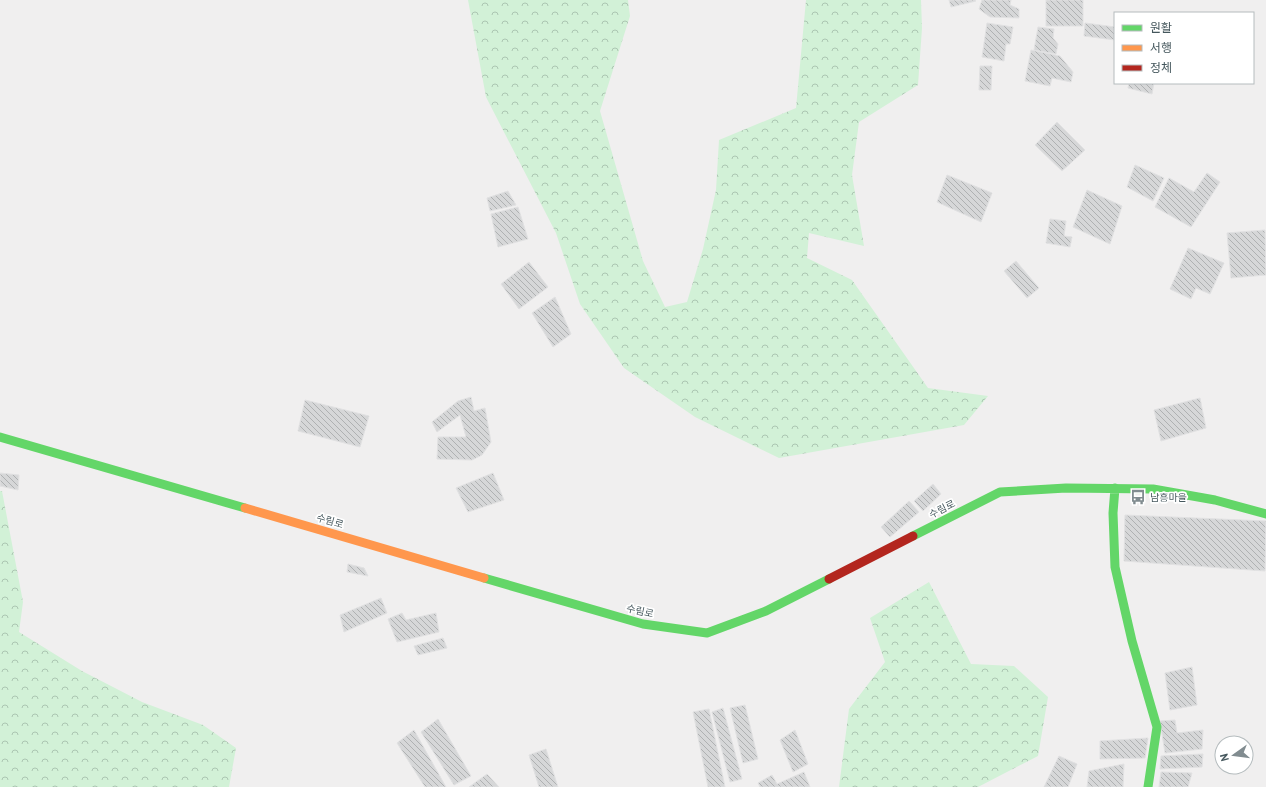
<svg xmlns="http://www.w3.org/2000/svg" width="1266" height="787" font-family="'PT Sans','Noto Sans KR',sans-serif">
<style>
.forest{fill:url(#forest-crowns)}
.building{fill:url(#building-back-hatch);stroke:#e1e1e2}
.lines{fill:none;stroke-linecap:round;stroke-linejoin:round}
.fast{stroke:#63d668;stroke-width:9}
.slow{stroke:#ff974d;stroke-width:9}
.jam{stroke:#b3261e;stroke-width:9}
.labels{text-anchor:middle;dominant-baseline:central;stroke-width:3.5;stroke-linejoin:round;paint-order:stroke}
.poi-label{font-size:10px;fill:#45575d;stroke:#fff;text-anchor:start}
.street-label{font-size:10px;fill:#45575d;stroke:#fff}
</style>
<defs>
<pattern id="forest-crowns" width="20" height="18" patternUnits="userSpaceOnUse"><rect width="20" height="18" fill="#d2f1d7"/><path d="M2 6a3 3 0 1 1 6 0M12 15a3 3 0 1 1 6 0" fill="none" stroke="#acc6b2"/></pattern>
<pattern id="building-back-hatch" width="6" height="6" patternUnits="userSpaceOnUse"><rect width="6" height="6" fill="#d6d7d8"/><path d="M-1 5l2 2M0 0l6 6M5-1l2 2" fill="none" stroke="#afb1b2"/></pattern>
</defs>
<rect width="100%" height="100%" fill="#f0efef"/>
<path class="forest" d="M468 0H628L630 16 600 111 643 261 665 307 687 302 703 249 716 190 719 140 796 108 806 0H921L922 28 918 85 859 122 852 175 864 246 809 233 807 258 852 280 928 388 988 396 964 425 779 458 695 417 624 368 580 304 556 233 486 97Z
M0 491H2L23 602 19 632 82 671 142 702 203 725 236 748 229 787H0Z
M929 582 971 664 1014 666 1048 697 1038 756 978 787H839L849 709 885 662 870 618Z"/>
<path class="building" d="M949 0H975L976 1 951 7Z
M982 0H1011L1010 5 1019 9V18L990 17 979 9Z
M1046 0H1083V26H1046Z
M987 23 1013 27 1010 44H1006L1004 61 982 57Z
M1085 23 1115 27V40L1084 36Z
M1038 27 1054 29 1053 38 1058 44 1056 54 1034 50Z
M1031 50 1060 56 1073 72 1071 82 1052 78 1050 86 1025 81Z
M980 66H992L991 90H979Z
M1129 83H1154L1152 94 1128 88Z
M1057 122 1085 150 1062 171 1035 145Z
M1135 165 1164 178 1153 201 1127 187Z
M1207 173 1220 182 1191 227 1155 207 1169 178 1194 192Z
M947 175 992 193 981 222 937 202Z
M1087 190 1122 206 1110 244 1073 227Z
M508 191 516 205 490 211 487 198Z
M518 207 528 239 498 247 491 214Z
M1050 219 1066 221 1064 236 1072 237 1070 247 1046 243Z
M1265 230 1266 275 1231 278 1227 233Z
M1188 248 1224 263 1210 294 1196 288 1191 299 1170 289Z
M1016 261 1039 288 1027 298 1004 271Z
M529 262 548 287 519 309 501 284Z
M555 297 571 334 553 347 532 313Z
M471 397 474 411 485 408 491 442 482 455 472 460 437 459 438 437H466L460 415 437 432 432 422 458 401Z
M1200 398 1206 428 1161 441 1154 410Z
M305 400 369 416 360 447 298 431Z
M0 473 19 475 18 490 0 486Z
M493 473 504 500 468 512 456 488Z
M933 484 941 494 923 511 914 501Z
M909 501 919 512 890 537 881 527Z
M1125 515 1266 521 1265 571 1124 561Z
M348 564 364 568 368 576 347 572Z
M381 598 387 613 344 632 340 615Z
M402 613 406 620 436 613 439 632 397 642 388 619Z
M443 638 447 648 418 655 414 646Z
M1192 667 1197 705 1170 710 1165 673Z
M745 705 758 759 743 763 730 708Z
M723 708 742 779 730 782 712 712Z
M709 709 725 787H708L693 712Z
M438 719 471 776 454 785 421 732Z
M1175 720 1177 733 1203 730 1202 749 1165 753 1160 721Z
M414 730 446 787H425L397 743Z
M795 730 808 764 793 772 780 740Z
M1148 738 1145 758 1100 759V741Z
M546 749 558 787H539L529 755Z
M1203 754 1202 767 1160 769 1161 756Z
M1059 756 1077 764 1068 787H1044Z
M1124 764 1123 787H1087L1089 771Z
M804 772 810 787H760L758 783 772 775 777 784Z
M1161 772 1192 773 1188 787H1159Z
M487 774 499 787H469Z"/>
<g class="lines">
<path class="fast" d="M0 437 245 508
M1115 488 1113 513 1115 567 1132 641 1157 727 1148 787
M913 536 1000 492 1066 488 1153 489 1215 500 1266 514
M484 578 643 624 707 633 766 611 829 579"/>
<path class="slow" d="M245 508 484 578"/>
<path class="jam" d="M829 579 913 536"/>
</g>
<defs>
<g id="bus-bare" transform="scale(1.2)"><path d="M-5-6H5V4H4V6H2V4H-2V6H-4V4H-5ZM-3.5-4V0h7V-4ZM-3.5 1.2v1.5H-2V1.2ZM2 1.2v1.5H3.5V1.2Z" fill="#818c90" stroke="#fff" stroke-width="2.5" paint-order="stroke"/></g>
</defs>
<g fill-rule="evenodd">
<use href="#bus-bare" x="1138" y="497"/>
</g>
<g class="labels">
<g class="poi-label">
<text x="1150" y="497">남흥마을</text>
</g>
<g class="street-label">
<text transform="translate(942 509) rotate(-27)">수림로</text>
<text transform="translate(330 521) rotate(16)">수림로</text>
<text transform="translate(640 611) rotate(13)">수림로</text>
</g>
</g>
<rect x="1114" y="12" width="140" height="72" fill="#ffffff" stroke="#b5bcbe"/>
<rect x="1122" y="25" width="20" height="6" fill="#63d668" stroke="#b5bcbe"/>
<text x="1150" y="32" font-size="12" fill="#45575d">원활</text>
<rect x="1122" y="45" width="20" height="6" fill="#ff974d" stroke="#b5bcbe"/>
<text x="1150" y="52" font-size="12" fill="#45575d">서행</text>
<rect x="1122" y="65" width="20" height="6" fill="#b3261e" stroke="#b5bcbe"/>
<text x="1150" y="72" font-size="12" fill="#45575d">정체</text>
<g transform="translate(1234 755) rotate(256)"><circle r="19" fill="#ffffff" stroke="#b5bcbe"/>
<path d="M0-3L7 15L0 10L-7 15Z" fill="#818c90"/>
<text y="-6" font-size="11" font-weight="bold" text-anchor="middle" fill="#45575d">N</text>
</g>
</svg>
